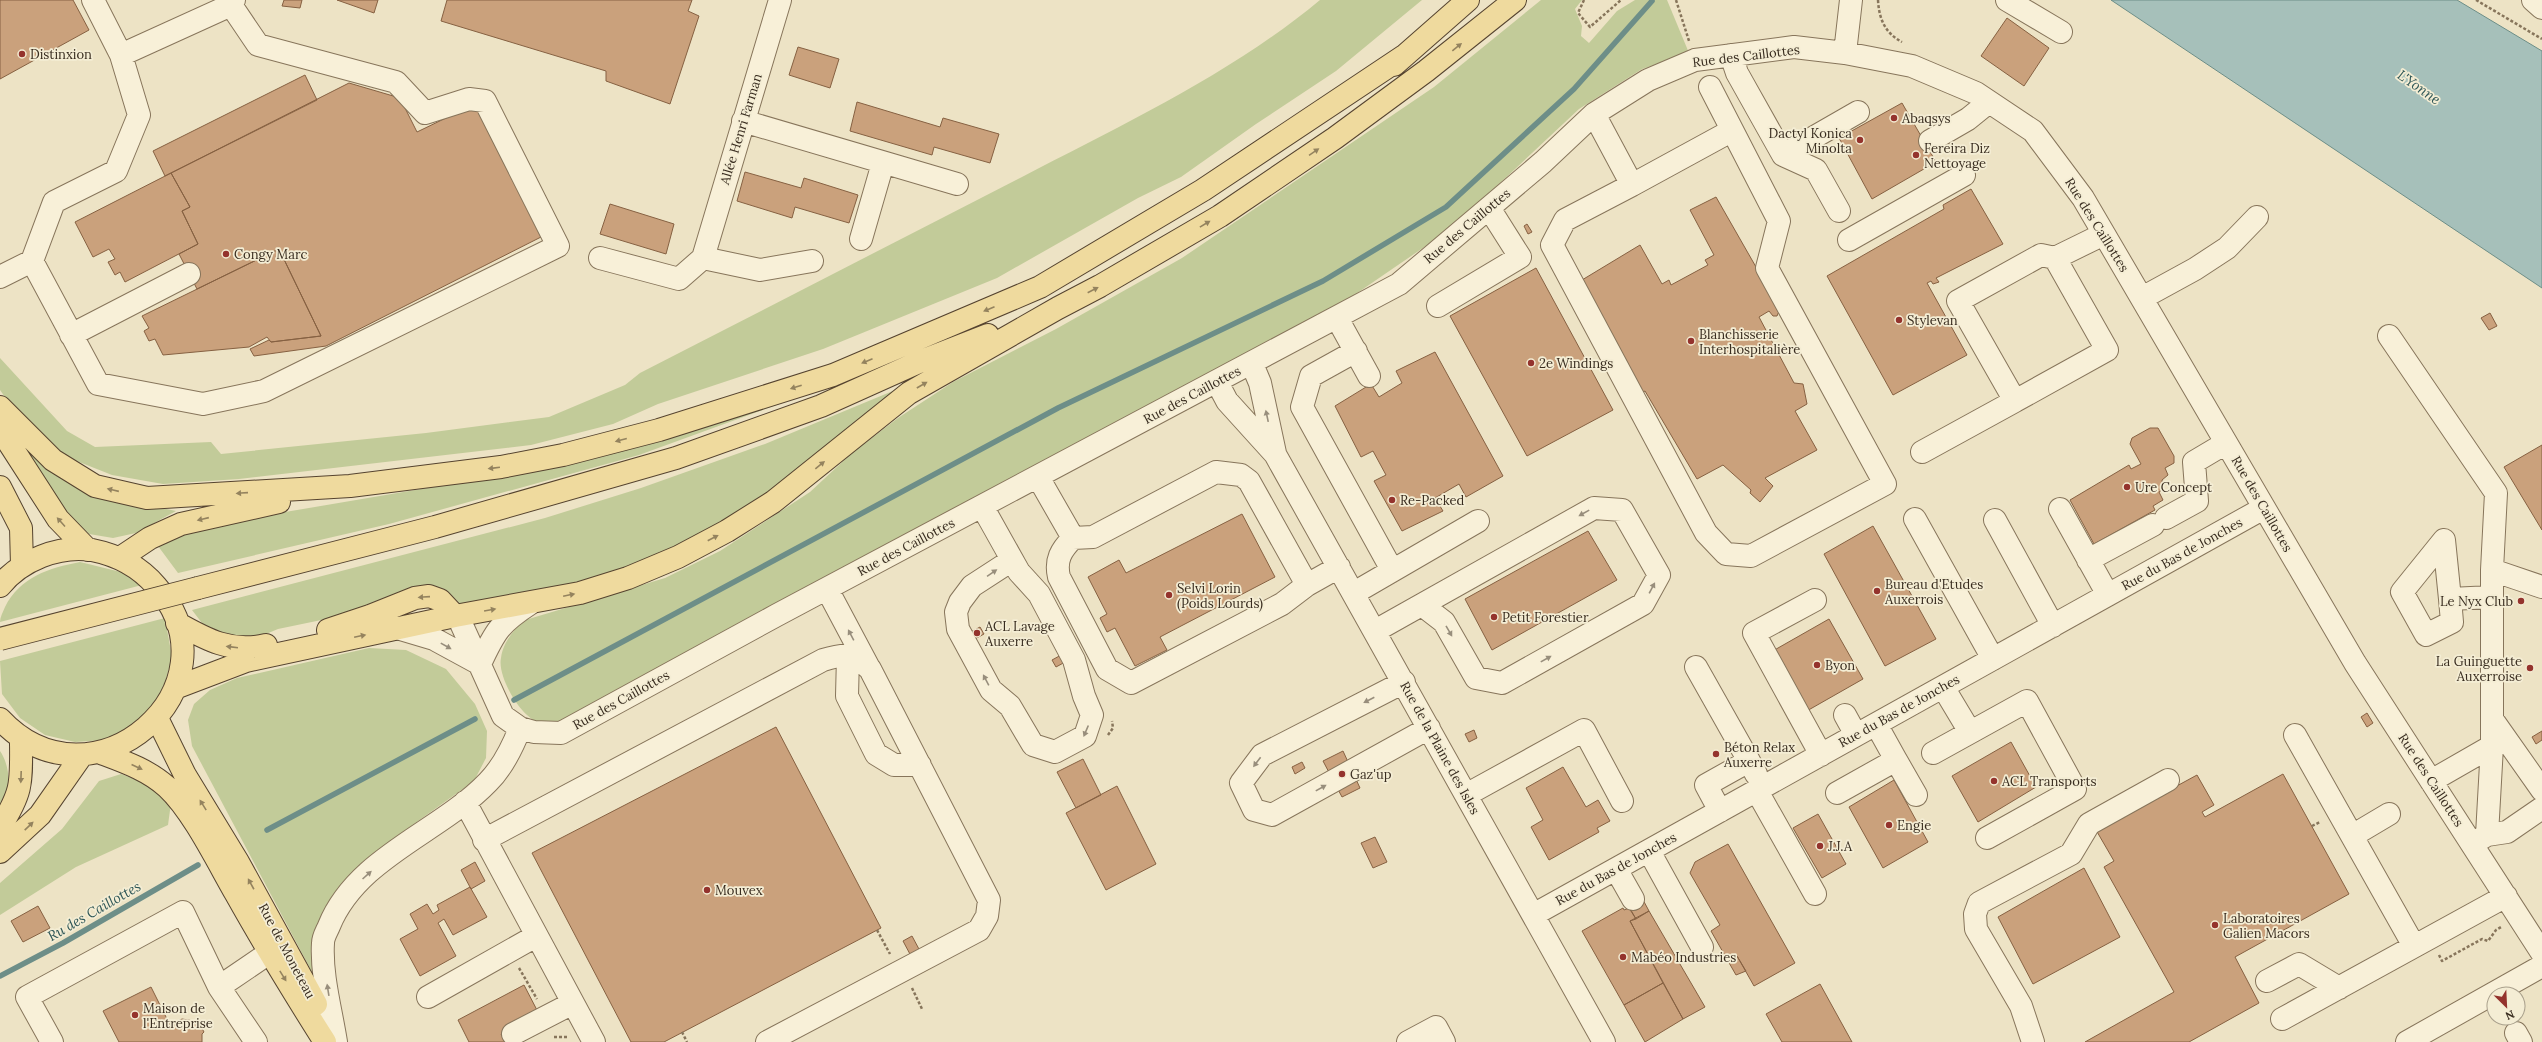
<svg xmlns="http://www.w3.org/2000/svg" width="2542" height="1042" font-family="Lora,serif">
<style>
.green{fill:#c2cb99}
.water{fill:#a6c0ba;stroke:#6d8e88}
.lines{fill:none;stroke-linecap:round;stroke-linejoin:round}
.stream{stroke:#6d8e88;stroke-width:5.5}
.building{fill:#caa17c;stroke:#866142}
.minor-casing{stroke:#87755b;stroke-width:24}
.major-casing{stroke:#55432f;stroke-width:24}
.path{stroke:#87755b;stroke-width:2.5;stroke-dasharray:3 2;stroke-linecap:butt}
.minor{stroke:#f8f0d8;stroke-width:22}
.major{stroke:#efda9e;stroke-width:22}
.major-bridge-casing{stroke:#55432f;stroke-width:24;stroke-linecap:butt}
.major-bridge{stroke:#efda9e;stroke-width:22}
.oneway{fill:#94835e}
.oneway2{fill:#988e7c}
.poi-dot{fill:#94332d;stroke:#f4edd4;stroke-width:1.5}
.labels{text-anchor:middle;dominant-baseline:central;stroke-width:3.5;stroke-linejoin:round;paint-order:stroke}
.poi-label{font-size:13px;fill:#382c1f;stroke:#f4edd4;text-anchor:start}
.street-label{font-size:13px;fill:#382c1f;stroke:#f4edd4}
.water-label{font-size:14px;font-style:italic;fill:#2f5757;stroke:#f4edd4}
</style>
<rect width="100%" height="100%" fill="#ede3c5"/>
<path class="green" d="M1320 0H1422L1336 71 1256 124 1181 177 1138 198 997 278 823 349 658 404 613 424 531 445 239 479 163 484 112 475 64 456 7 400 0 390V358L67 431 95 447 211 442 221 454 426 433 549 417 625 385 640 373C767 308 895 242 1022 177 1124 124 1231 74 1320 0Z
M1541 0H1582L1575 9 1582 26 1581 36 1589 43 1617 11 1635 0H1667L1689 53 1642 69 1579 109 1452 228 1347 300 1058 453 569 722C560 722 546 725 538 722 520 716 497 676 501 658 503 643 512 633 522 621L665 578 720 551 810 492 852 453 898 418 953 382 1056 329 1182 258 1434 87Z
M840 382 639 455 389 524 178 573 158 546 197 529 250 518 474 480Z
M900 388 748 511 646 563 573 588 461 605 446 590 432 587 382 604 368 605 331 618 278 629 254 639H225L205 627 192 610 545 518 641 488 765 444Z
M25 447 124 500 176 511 136 533 113 538 89 534 70 518 24 452Z
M80 562 125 573 142 585 0 622C0 617 3 612 5 607 20 577 49 568 80 562Z
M165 618 172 657 162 694 138 723 105 740 75 742 45 735 20 718 2 694 0 661Z
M369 648 406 650 446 669 475 704 487 731 486 758 474 781 418 821 361 867 328 910 321 989 192 746 188 720 194 704 210 690 237 678Z
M0 751C10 765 13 794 0 807Z
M121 774 153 786 171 803 168 825 76 867 0 915V883L62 829 99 781Z"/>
<path class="water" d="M2111 0H2457L2542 51V288Z"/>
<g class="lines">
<path class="stream" d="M514 700 1058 408 1323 281 1446 207 1574 89 1652 1
M267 830 475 719
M0 976 63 943 198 865"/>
</g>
<path class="building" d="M0 0H73L89 30 0 79Z
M284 0H302L300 8 282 6Z
M337 0H378L374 13Z
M447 0H692L688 11 699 16 670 104 606 81V71L441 21Z
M2007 18 2049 48 2024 86 1981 56Z
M798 47 839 59 830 88 789 75Z
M305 75 317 100 165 176 153 151Z
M349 83 400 98 417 132 479 102 543 236 326 346 254 356 250 349 269 340 271 342 321 336 279 249 197 289 179 254 198 244 182 211 190 207 171 173Z
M857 102 940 127 943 118 999 134 990 163 934 147 932 155 850 131Z
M1902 103 1936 162 1872 199 1839 138Z
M745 172 801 188 804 178 858 195 849 223 795 207 792 218 737 201Z
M171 173 190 207 182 211 198 244 125 282 120 272 115 275 108 262 115 259 109 249 93 257 75 222Z
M1971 189 2003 244 1936 278 1939 282 1933 284 1931 281 1927 283 1967 355 1893 395 1827 276 1944 209 1943 205Z
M1716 197 1780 309 1777 316H1773L1769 311 1759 317 1794 383 1803 384 1807 404 1795 411 1817 450 1765 478 1773 486 1760 502 1750 493 1751 490 1723 465 1697 479 1645 391 1641 393 1582 280 1640 245 1662 284 1669 280 1671 285 1708 265 1705 260 1714 255 1690 210Z
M610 204 674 224 666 254 600 234Z
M1527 224 1532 232 1528 234 1524 226Z
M279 249 321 336 271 342 267 337 249 347 163 355 155 339 149 341 144 331 149 328 142 316Z
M1536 268 1613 410 1527 456 1450 316Z
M2490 313 2497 326 2489 330 2481 318Z
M1435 352 1503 476 1466 497 1459 484 1435 498 1443 511 1402 531 1374 481 1386 475 1373 451 1361 457 1335 406 1371 384 1379 397 1402 383 1396 371Z
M2150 428H2158L2174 456V463L2165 468 2168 475 2162 480 2163 489 2159 492 2163 500 2153 506 2155 510 2094 544 2070 500 2129 465 2131 469 2141 464 2130 444 2132 438Z
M2542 445V530L2504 467Z
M1242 514 1275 577 1160 637 1167 650 1135 666 1115 628 1107 632 1100 618 1107 614 1088 577 1119 560 1126 573Z
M1873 526 1936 639 1885 666 1824 554Z
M1588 531 1617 580 1492 650 1465 599Z
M1829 619 1863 679 1805 712 1771 652Z
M980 627 984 634 973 640 969 633Z
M1063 654 1067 661 1056 667 1052 660Z
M2367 713 2373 723 2367 727 2361 717Z
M776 727 881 928 664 1042H631L532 853Z
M1474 730 1477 738 1469 742 1465 734Z
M2542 731V740L2536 744 2532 737Z
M2011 742 2036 787 1978 822 1952 776Z
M1343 751 1360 788 1342 797 1323 761Z
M1083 759 1101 795 1076 808 1057 772Z
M1302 762 1305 768 1295 774 1292 767Z
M1563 767 1586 807 1598 800 1610 821 1597 828 1599 832 1549 860 1531 827 1543 820 1526 788Z
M2283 774 2349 894 2235 957 2259 1003 2189 1042H2085L2174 992 2104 867 2114 861 2096 830 2197 775 2214 805 2202 812 2205 817Z
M1894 780 1928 842 1883 868 1849 807Z
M1117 786 1156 864 1106 890 1066 813Z
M1818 814 1846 864 1822 878 1793 828Z
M1375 837 1387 862 1373 868 1361 843Z
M1728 844 1795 963 1754 986 1737 956 1728 961 1711 931 1720 925 1690 873 1695 862Z
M475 862 485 881 471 889 461 870Z
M2084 868 2120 937 2033 984 1998 917Z
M470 887 487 917 453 935 444 919 438 923 456 956 420 976 400 939 418 929 410 914 427 904 433 914 439 910 437 905Z
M1642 898 1649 911 1636 919 1628 905Z
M38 906 50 928 23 942 11 921Z
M1623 908 1624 910 1629 908 1636 919 1630 921 1663 983 1624 1005 1582 931Z
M1649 911 1705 1007 1683 1019 1630 921Z
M912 936 920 951 911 956 903 941Z
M1737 956 1746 971 1736 975 1728 961Z
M1663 983 1683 1019 1645 1042 1624 1005Z
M1820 984 1852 1042H1782L1766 1014Z
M524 985 539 1014 501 1034 506 1042H469L458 1020Z
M151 987 170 1025 182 1019 194 1021 196 1024 199 1023 204 1032 202 1034V1042H119L103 1011Z"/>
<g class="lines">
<g class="minor-casing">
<path id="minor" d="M2007 0 2061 32
M2533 0 2542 8
M1845 53 1851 0
M121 55 231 5 234 0
M1731 55 1737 73 1783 155 1816 170 1839 211
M1594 114 1632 185 1731 131
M743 121 957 184
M1930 141 1968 119 1989 102
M1783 155 1858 112
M1632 185 1565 220 1552 245 1706 533 1726 554 1751 556 1885 484 1767 268 1779 221 1710 87
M861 239 883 163
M1849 240 1964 175
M600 258 679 279 703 258 760 270 812 261
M703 258 780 0
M2055 258 2107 350 2015 401 1958 301 2041 255 2055 258 2104 234
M32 261 98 384 203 404 264 391 558 246 485 101 469 99 425 113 396 82 258 45 231 5
M0 277 32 261 54 202 116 171 139 115 121 55 93 0
M2142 298 2195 269 2227 248 2257 217
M1438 306 1520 257 1489 208
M1337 318 1369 376
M71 335 189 274
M2389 336 2496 493 2492 570V746L2487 835 2472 844
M1356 351 1311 376 1302 407 1392 570
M1252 364 1260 383 1275 453
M1217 382 1227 401 1275 454 1604 1042
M1922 452 2015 401
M1038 477 1073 538 1093 537 1216 472 1241 475 1249 481 1307 585 1282 604 1131 683 1107 669 1059 577C1055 560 1061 550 1073 538
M982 506 1019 572 1039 594 1074 660 1084 696 1092 715 1085 736 1055 752 1033 745 1010 706 991 690 958 629 956 612 960 602 972 586 1012 560
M2060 509 2108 595
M2166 518 2197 501 2194 462 2226 443
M1915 519 1993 659
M1995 520 2053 626
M2088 560 2153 525
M2492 570 2542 587
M1307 585 1339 567
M827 589 869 668
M1354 593 1478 521
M2450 599 2444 540 2402 592 2426 635 2452 622 2450 599 2492 597
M1815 600 1754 633 1821 755
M455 616 460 621 503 716 520 728 534 732 561 733 777 615 1399 284 1543 162 1594 114 1648 80 1695 60 1794 47 1845 53 1912 66 1976 93 2033 131 2083 198 2355 663 2542 953
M397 628 434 639 480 664
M1375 631 1594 508 1622 510 1659 575 1643 604 1502 683 1476 678 1444 622 1422 605
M848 656 847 696 876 754 894 765H920
M480 664C495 631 500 623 531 603
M1696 667 1749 761
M1404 682 1262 755 1241 783 1254 810 1272 815 1429 728
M1943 687 1970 732
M1845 715 1856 735
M2492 719 2542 790
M2295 735 2414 946
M1933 753 2027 701 2075 789 1987 838
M1896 760 1916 795
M2431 781 2492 746
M1757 791 1815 894
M1837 793 1896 760 1876 724
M1466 795 1584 730 1622 801
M465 802 594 1042
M1720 811 1706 785 1749 761 1756 774
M2487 835 2507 832 2542 808
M2352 836 2389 814
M484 840 823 660C846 653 852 653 870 669L989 900 987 916 979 930 767 1042
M1649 851 1702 947
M1616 869 1633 899
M1533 915 2264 508
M2267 981 2299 964 2339 988
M219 987 256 1042
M428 997 536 936
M2282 1019 2506 896
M2516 1033 2521 1042
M513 1034 573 1003
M52 1042 27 997 183 912 219 987 269 953
M336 1042C331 1010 321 975 323 943 323 937 327 931 329 926 357 857 439 833 488 782 502 768 513 746 520 728
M1408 1042 1436 1027 1444 1042
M2033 1042 2021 1006 1976 929 1975 914 1979 903 2071 854 2089 824 2168 780
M2407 1042 2542 966"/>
</g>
<g class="major-casing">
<path id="major" d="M1394 65 1468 0
M0 407 53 460 95 486 147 498 350 486 501 467 563 455 659 430 833 375 1040 287 1203 190 1404 56
M0 429 58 519 88 550
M0 487 21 528 22 566
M120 558 150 538 181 524 279 502
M0 586C21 560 59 545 92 550 117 555 139 566 156 586 244 686 93 819 0 719
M198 588 435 527 676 458 821 406 919 362 988 335
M177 623C207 640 231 653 266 645
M328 630 370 616 415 598 429 596 440 600 455 616
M175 688 246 661 455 616 580 593 628 578 678 557 727 531 773 502 909 393 1058 308 1100 286 1220 216 1335 138 1426 71 1515 0
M157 718 185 775 238 862 316 1004
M101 753C125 762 148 770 167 787 193 811 218 863 236 894 264 944 294 993 325 1042
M0 827C24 790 21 781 21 738
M0 852 40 815 82 755"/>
</g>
<path class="path" d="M1584 0 1578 13 1590 27 1621 0
M1676 0 1689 41
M1878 0C1879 19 1885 33 1902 42
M2476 0 2542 39
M1108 735 1113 728 1112 721
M2312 826 2320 822
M877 930 890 954
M2439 955 2442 961 2482 939 2488 941 2496 930 2501 927
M519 968 537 999
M912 988 922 1009
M682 1032 687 1042
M554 1037H567"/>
<use href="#minor" class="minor"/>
<use href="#major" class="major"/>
<g class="major-bridge-casing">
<path id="major-bridge" d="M0 639 198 588"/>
</g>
<use href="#major-bridge" class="major-bridge"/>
</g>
<defs><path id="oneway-solid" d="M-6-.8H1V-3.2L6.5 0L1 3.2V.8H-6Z"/></defs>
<g class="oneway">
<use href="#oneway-solid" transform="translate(1457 47) rotate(-39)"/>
<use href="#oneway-solid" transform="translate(1314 152) rotate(-34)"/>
<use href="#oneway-solid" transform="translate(1205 224) rotate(-31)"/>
<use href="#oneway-solid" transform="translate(1093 290) rotate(-27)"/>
<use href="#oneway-solid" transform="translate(989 309) rotate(157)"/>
<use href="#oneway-solid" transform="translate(867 361) rotate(157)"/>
<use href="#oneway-solid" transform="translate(922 385) rotate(-30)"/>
<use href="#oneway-solid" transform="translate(796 387) rotate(162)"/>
<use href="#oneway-solid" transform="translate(621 440) rotate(165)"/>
<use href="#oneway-solid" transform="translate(820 465) rotate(-39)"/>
<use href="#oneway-solid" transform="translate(494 468) rotate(173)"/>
<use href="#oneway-solid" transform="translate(113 490) rotate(-167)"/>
<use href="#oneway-solid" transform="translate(242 493) rotate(176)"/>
<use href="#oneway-solid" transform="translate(203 519) rotate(167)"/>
<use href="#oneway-solid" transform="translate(61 522) rotate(-132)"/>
<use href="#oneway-solid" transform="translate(713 538) rotate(-28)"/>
<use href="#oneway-solid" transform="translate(569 595) rotate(-12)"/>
<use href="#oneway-solid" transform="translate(424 597) rotate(176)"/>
<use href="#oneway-solid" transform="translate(490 610) rotate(-10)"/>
<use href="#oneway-solid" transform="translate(360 636) rotate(-12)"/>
<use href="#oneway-solid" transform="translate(232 647) rotate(-173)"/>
<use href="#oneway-solid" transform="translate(137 767) rotate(25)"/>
<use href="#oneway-solid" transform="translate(21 777) rotate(92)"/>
<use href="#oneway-solid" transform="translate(203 805) rotate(-122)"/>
<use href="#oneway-solid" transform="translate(29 826) rotate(-44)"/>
<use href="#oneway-solid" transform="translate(251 884) rotate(-119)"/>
<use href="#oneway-solid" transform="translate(283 976) rotate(58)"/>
</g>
<g class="oneway2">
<use href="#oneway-solid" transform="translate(1267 416) rotate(-102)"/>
<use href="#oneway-solid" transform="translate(1584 513) rotate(151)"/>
<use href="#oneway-solid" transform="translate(992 573) rotate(-34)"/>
<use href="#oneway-solid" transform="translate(1652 588) rotate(-62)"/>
<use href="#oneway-solid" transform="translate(1449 631) rotate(60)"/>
<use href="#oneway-solid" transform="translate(851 635) rotate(-118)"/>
<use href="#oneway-solid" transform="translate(446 646) rotate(29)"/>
<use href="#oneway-solid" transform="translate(1546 659) rotate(-29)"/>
<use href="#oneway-solid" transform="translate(986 680) rotate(-118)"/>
<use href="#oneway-solid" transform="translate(1369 700) rotate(153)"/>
<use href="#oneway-solid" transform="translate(1086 731) rotate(113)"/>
<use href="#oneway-solid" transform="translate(1257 762) rotate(127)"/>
<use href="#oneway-solid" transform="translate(1321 788) rotate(-29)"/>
<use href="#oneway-solid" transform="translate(367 875) rotate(-42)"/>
<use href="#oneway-solid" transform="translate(328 990) rotate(-99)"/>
</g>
<g class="poi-dot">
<circle cx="22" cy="54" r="4"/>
<circle cx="1894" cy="118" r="4"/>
<circle cx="1860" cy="140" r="4"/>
<circle cx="1916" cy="155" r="4"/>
<circle cx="226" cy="254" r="4"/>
<circle cx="1899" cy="320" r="4"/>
<circle cx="1691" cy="341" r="4"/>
<circle cx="1531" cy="363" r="4"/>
<circle cx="2127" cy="487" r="4"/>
<circle cx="1392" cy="500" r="4"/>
<circle cx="1877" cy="591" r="4"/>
<circle cx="1169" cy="595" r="4"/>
<circle cx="2521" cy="601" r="4"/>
<circle cx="1494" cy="617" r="4"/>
<circle cx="977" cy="633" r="4"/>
<circle cx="1817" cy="665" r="4"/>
<circle cx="2530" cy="668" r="4"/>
<circle cx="1716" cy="754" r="4"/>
<circle cx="1342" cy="774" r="4"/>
<circle cx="1994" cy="781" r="4"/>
<circle cx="1889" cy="825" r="4"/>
<circle cx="1820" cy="846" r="4"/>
<circle cx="707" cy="890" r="4"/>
<circle cx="2215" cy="925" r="4"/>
<circle cx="1623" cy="957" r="4"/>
<circle cx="135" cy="1015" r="4"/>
</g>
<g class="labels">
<g class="poi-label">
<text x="30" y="54">Distinxion</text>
<text x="1902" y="118">Abaqsys</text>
<text x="1852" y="133" text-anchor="end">Dactyl Konica<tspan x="1852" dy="15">Minolta</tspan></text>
<text x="1924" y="148">Fereira Diz<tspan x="1924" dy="15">Nettoyage</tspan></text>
<text x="234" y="254">Congy Marc</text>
<text x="1907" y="320">Stylevan</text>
<text x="1699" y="334">Blanchisserie<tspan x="1699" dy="15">Interhospitalière</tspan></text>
<text x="1539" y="363">2e Windings</text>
<text x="2135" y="487">Ure Concept</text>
<text x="1400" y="500">Re-Packed</text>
<text x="1885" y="584">Bureau d'Etudes<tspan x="1885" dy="15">Auxerrois</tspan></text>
<text x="1177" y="588">Selvi Lorin<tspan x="1177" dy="15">(Poids Lourds)</tspan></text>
<text x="2513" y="601" text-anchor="end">Le Nyx Club</text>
<text x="1502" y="617">Petit Forestier</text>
<text x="985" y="626">ACL Lavage<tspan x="985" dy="15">Auxerre</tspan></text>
<text x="2522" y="661" text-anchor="end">La Guinguette<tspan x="2522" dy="15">Auxerroise</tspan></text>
<text x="1825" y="665">Byon</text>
<text x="1724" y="747">Béton Relax<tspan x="1724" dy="15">Auxerre</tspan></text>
<text x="1350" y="774">Gaz'up</text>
<text x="2002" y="781">ACL Transports</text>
<text x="1897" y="825">Engie</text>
<text x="1828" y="846">J.J.A</text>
<text x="715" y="890">Mouvex</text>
<text x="2223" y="918">Laboratoires<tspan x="2223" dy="15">Galien Macors</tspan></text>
<text x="1631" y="957">Mabéo Industries</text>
<text x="143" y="1008">Maison de<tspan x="143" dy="15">l'Entreprise</tspan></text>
</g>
<g class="street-label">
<text transform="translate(1746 56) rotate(-7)">Rue des Caillottes</text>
<text transform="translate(741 129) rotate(-73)">Allée Henri Farman</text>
<text transform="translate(2097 225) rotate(58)">Rue des Caillottes</text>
<text transform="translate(1467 226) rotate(-40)">Rue des Caillottes</text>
<text transform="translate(1192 395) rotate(-28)">Rue des Caillottes</text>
<text transform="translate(2262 504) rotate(60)">Rue des Caillottes</text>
<text transform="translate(906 547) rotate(-28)">Rue des Caillottes</text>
<text transform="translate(2182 554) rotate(-29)">Rue du Bas de Jonches</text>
<text transform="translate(621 700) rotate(-29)">Rue des Caillottes</text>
<text transform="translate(1899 711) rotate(-29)">Rue du Bas de Jonches</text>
<text transform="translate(1440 748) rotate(61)">Rue de la Plaine des Isles</text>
<text transform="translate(2431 780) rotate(57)">Rue des Caillottes</text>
<text transform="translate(1616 869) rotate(-29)">Rue du Bas de Jonches</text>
<text transform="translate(287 951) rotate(62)">Rue de Moneteau</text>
</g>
<g class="water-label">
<text transform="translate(2419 87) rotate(35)">L'Yonne</text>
<text transform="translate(94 911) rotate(-30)">Ru des Caillottes</text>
</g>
</g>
<g transform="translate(2506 1006) rotate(156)"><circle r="19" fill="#f4edd4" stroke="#a9a08c"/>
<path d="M0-3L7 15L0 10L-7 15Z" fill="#94332d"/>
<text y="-6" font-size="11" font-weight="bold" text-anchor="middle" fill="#382c1f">N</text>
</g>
</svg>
